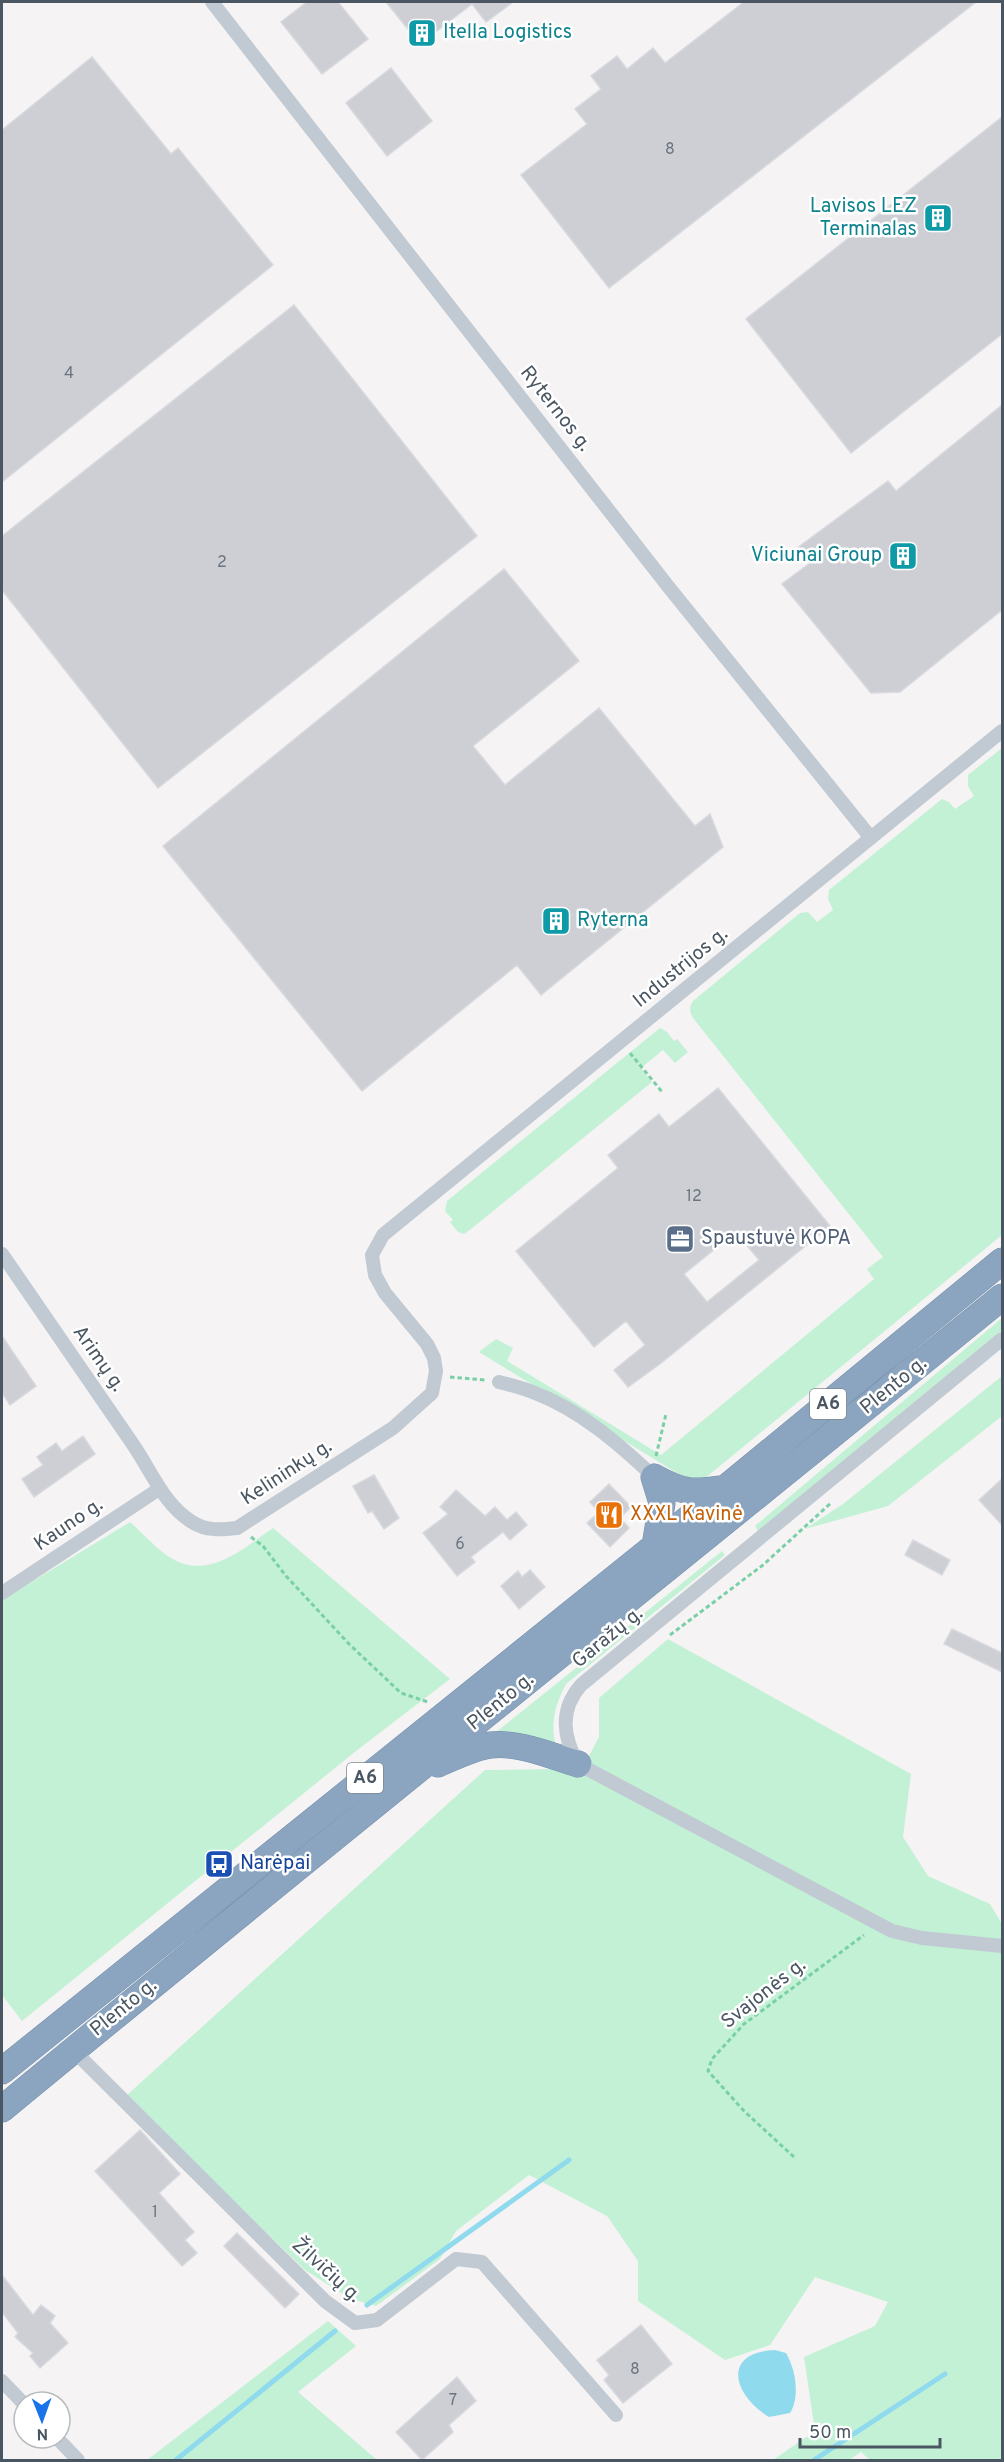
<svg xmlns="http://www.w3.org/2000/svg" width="1004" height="2462" font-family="Overpass,sans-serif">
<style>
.green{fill:#c3f1d5}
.water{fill:#90daee}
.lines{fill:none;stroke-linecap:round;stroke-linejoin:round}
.stream{stroke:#90daee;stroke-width:5}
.building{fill:#cdcfd5;stroke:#d7d9de;stroke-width:1.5;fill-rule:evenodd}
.highway-casing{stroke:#7690ad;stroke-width:27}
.path{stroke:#7ad0a6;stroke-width:3;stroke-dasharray:4.5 3;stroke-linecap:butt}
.street{stroke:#c1cad2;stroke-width:14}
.highway{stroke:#8ba5c1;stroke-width:26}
.labels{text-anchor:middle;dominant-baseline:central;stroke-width:5;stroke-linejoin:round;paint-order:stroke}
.number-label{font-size:16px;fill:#6b747e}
.shield{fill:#fff;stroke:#808990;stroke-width:1.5}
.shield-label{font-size:18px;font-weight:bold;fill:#4a5661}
.culture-label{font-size:20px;fill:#0d838f;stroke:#fff;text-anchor:start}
.street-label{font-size:20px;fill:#4a5661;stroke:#fff}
.service-label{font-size:20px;fill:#4e5e75;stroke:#fff;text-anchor:start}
.food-label{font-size:20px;fill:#c56008;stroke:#fff;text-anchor:start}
.transit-label{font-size:20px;fill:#164399;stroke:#fff;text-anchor:start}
</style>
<rect width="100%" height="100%" fill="#f5f3f3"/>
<path class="green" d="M1002 748V1235L704 1479 682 1476 479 1352 496 1339 513 1348 507 1361 661 1455 874 1279 867 1269 883 1257 697 1023C691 1015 687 1010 693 1001L800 913 808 912 817 922 833 910 828 899 829 890 942 799 949 802 955 809 974 796 968 786V775Z
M660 1028 667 1032 674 1041 677 1039 688 1052 675 1063 663 1050 641 1068 652 1082 471 1229 464 1234 458 1232 450 1222 453 1220 445 1211 447 1201Z
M1002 1318V1330L758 1531 755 1526Z
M1002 1376V1416L888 1506 805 1529 843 1504Z
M130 1522C145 1535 162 1556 181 1563 216 1575 246 1546 273 1528L450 1679 356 1751 22 2021 2 1995V1600Z
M722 1551 725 1555 566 1684C555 1705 550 1723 556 1747L490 1737Z
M668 1639 911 1774 903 1837 928 1876 990 1904 1002 1924V2460H870L861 2452 849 2460H773L815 2431 804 2357 875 2326 888 2302 815 2277 770 2345 725 2360 638 2301V2261L607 2216 529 2175 456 2231 440 2259 376 2306 351 2299 305 2270 126 2096 485 1770 565 1769 589 1756 599 1737V1698Z
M328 2321 356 2346 298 2392 377 2460H147Z"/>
<path class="water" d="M775 2350 786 2353C796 2370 800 2397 790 2413L769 2417C734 2396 720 2353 775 2350Z"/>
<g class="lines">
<path class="stream" d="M367 2305 569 2160
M176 2460 335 2331
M814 2460 945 2374"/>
</g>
<path class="building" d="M307 2H338L368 39 322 74 281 22Z
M386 2H513L486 22 472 4 420 44Z
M744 2H976L609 288 521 175 587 124 575 109 601 89 591 76 617 56 627 69 653 48 665 63Z
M92 57 171 154 178 148 273 265 2 482V130Z
M391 68 432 121 387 156 346 103Z
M1002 117V334L851 453 746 319Z
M294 305 477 536 158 788 2 590V536Z
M1002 405V610L900 692 871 693 782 584 810 563 797 548 888 481 896 491Z
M504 569 579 661 473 746 505 785 599 708 695 826 710 814 723 847 541 995 517 965 362 1091 163 846Z
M718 1088 830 1226 660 1364 628 1387 614 1370 645 1345 626 1321 594 1347 516 1251 618 1168 608 1155 659 1114 669 1127ZM736 1232 759 1260 707 1302 684 1274Z
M2 1336 36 1386 10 1405 2 1393Z
M83 1436 95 1454 34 1497 22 1479 43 1465 37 1457 56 1443 62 1451Z
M374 1475 399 1518 384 1529 372 1511 368 1513 353 1486Z
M1002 1479V1525L979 1500Z
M609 1484 631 1507 620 1518 629 1528 610 1547 587 1523 599 1512 590 1502Z
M456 1490 485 1516 495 1507 507 1520 516 1512 527 1525 510 1540 503 1532 471 1557 475 1562 457 1576 423 1533 448 1514 440 1507Z
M913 1540 950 1560 942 1575 905 1555Z
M530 1570 545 1587 519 1609 501 1586 518 1571 522 1577Z
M952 1629 1002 1653V1672L944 1644Z
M140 2130 180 2174 159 2193 194 2232 185 2240 197 2253 182 2266 95 2171Z
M237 2233 299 2294 285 2308 224 2246Z
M2 2275 33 2315 41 2305 55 2316 50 2323 68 2343 40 2368 30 2356 33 2353 15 2337 18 2333 2 2312Z
M641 2325 672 2364 623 2403 604 2380 609 2375 597 2360Z
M457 2377 476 2401 449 2425 453 2432 422 2460 396 2432Z"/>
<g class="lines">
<g class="highway-casing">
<path id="highway" d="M654 1477C685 1494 692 1493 726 1488
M654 1477 662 1503 655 1546
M438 1764C455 1757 473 1747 491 1745 520 1742 551 1756 578 1764
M2 2071 655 1546 1002 1261
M2 2109C333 1836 669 1568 1002 1297"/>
</g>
<path class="path" d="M630 1053 663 1093
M450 1377 485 1380
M656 1456 666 1414
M251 1537 263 1546 286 1576 349 1644 401 1693 428 1702
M670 1635 763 1565 832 1502
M794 2157 744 2111 708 2071 712 2059 744 2024 864 1935"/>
<path class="street" d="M212 2 667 585 871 838
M2 1254C45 1317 88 1380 132 1443 151 1470 163 1504 192 1522 206 1531 221 1530 237 1528L393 1428 432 1393 436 1371 434 1358 427 1344 385 1293 375 1275 372 1255 383 1235 1002 731
M1002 1339 581 1685C559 1710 563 1737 578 1764L892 1931 922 1938 1002 1946
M499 1382C511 1385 523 1388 535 1393 580 1410 619 1444 654 1477
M2 1593 159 1489
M73 2050 325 2301 355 2323 377 2320 456 2259 482 2262 616 2415
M2 2381 24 2404
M57 2438 78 2460"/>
<use href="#highway" class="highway"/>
</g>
<defs>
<g id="building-square" transform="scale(1.5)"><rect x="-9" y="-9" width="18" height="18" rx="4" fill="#0f9aa8" stroke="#fff"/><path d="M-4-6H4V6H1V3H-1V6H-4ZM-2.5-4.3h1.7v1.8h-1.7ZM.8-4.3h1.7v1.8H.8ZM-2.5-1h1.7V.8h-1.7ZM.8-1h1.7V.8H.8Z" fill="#fff"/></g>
<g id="office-square" transform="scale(1.5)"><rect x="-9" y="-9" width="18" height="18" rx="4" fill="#5c6f8a" stroke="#fff"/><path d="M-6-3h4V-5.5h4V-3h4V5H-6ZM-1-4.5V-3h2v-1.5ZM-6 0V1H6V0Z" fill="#fff"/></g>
<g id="restaurant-square" transform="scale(1.5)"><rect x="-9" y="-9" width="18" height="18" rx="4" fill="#e8710a" stroke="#fff"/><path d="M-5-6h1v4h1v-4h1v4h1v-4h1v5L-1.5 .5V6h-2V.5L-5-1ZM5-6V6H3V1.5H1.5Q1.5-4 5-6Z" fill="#fff"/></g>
<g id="bus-square" transform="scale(1.5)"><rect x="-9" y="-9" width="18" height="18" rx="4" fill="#1a4fb4" stroke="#fff"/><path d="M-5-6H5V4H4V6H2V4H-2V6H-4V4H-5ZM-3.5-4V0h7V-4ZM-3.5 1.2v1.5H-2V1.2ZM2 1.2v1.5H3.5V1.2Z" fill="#fff"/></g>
</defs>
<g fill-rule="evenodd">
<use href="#building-square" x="422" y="33"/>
<use href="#building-square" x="938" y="218"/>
<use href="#building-square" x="903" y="556"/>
<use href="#building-square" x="556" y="921"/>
<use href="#office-square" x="680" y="1239"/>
<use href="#restaurant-square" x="609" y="1515"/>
<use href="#bus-square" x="219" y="1864"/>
</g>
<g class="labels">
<g class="number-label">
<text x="670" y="150">8</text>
<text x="69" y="374">4</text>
<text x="222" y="563">2</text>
<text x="694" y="1197">12</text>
<text x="460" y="1545">6</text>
<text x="155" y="2213">1</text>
<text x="635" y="2370">8</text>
<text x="453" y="2401">7</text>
</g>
<g class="shield">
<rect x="810" y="1389" width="36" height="30" rx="4.5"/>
<rect x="347" y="1763" width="36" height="30" rx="4.5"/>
</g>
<g class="shield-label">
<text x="828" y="1404">A6</text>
<text x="365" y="1778">A6</text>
</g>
<g class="culture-label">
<text x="443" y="33">Itella Logistics</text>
<text x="917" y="207" text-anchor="end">Lavisos LEZ<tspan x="917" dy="23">Terminalas</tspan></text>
<text x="882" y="556" text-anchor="end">Viciunai Group</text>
<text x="577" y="921">Ryterna</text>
</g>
<g class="street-label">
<text transform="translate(555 409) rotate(52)">Ryternos g.</text>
<text transform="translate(681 968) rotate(-39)">Industrijos g.</text>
<text transform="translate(98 1359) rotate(55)">Arimų g.</text>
<text transform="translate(894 1386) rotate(-39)">Plento g.</text>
<text transform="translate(287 1473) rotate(-33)">Kelininkų g.</text>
<text transform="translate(69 1525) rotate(-34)">Kauno g.</text>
<text transform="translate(608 1638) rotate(-39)">Garažų g.</text>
<text transform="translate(501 1702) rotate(-39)">Plento g.</text>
<text transform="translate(764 1994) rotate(-38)">Svajonės g.</text>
<text transform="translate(124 2008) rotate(-39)">Plento g.</text>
<text transform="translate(326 2271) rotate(42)">Žilvičių g.</text>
</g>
<g class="service-label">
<text x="701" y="1239">Spaustuvė KOPA</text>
</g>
<g class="food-label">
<text x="630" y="1515">XXXL Kavinė</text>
</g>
<g class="transit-label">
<text x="240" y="1864">Narėpai</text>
</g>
</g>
<rect width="1004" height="2462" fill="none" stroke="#4a5661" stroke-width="6"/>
<g transform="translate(42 2420) rotate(179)"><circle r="28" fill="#ffffff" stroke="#b7bbc0" stroke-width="1.5"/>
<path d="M0-4.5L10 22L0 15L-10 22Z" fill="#1a73e8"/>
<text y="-9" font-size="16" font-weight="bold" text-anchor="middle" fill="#4a5661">N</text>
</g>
<path d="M800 2438v9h140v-9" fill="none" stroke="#4a5661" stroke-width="3"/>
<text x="809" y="2438" font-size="18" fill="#4a5661" stroke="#ffffff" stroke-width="4.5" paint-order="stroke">50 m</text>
</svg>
